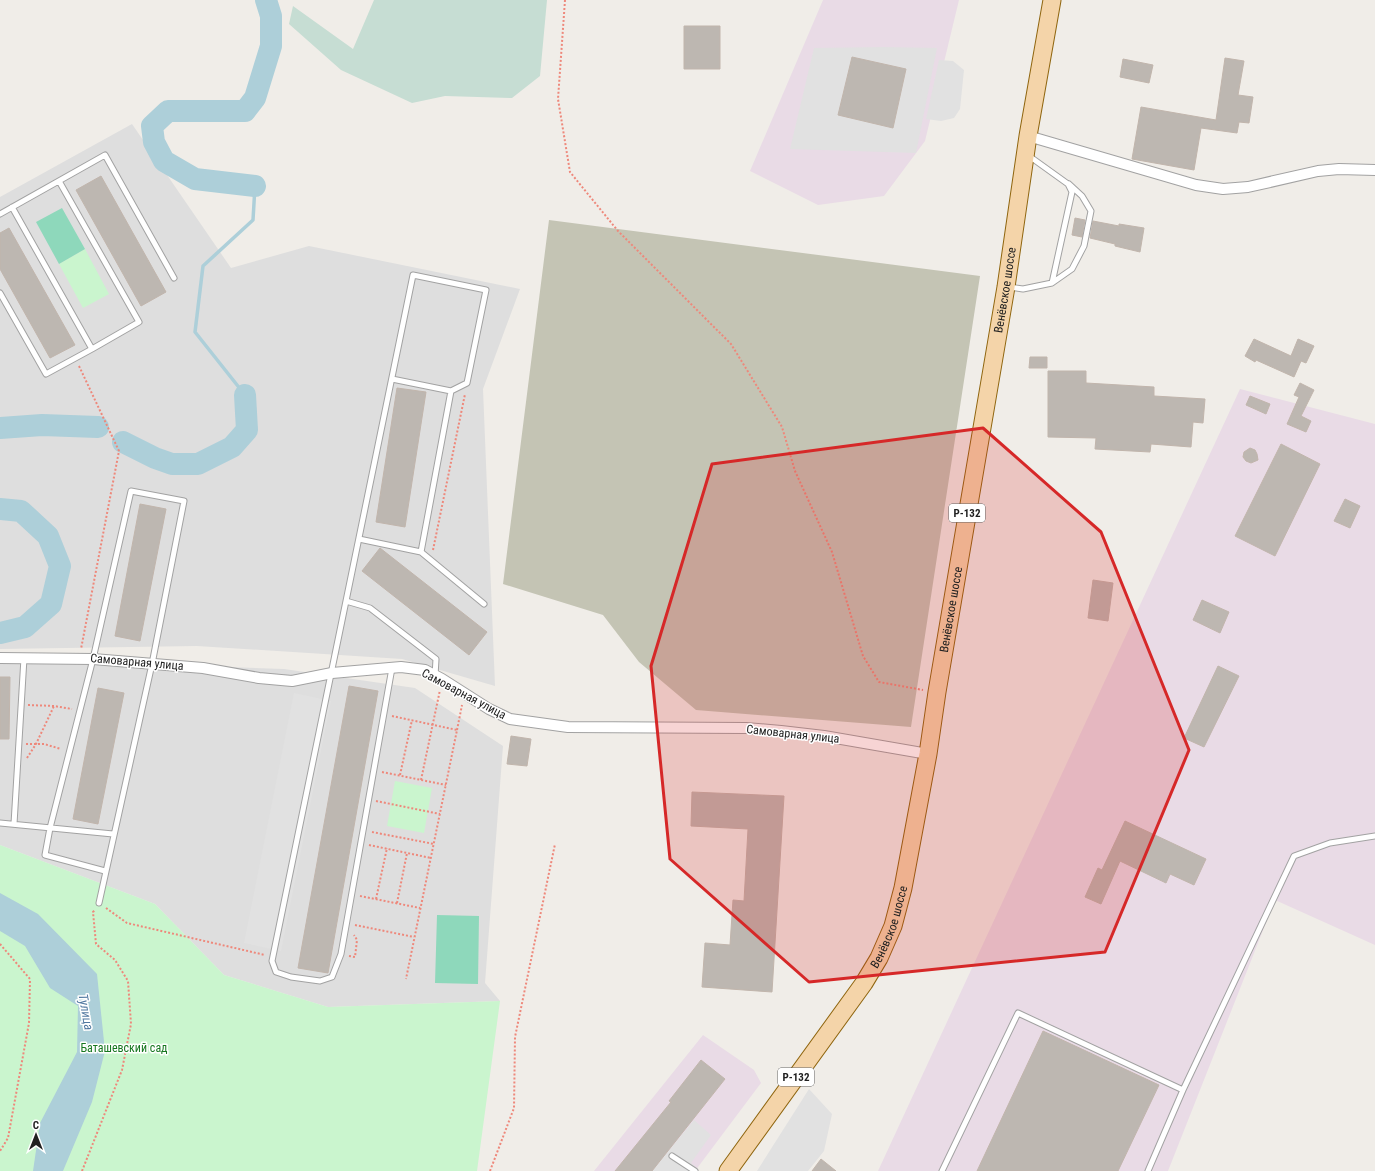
<svg xmlns="http://www.w3.org/2000/svg" width="1375" height="1171" font-family="'Roboto Condensed',sans-serif">
<style>
.residential{fill:#dedede}
.industrial{fill:#e9dbe6}
.construction{fill:#c4c4b4}
.wetland{fill:#c6ddd3}
.park{fill:#caf5ce}
.pitch{fill:#8ed8bb}
.parking{fill:#e1e1e1}
.water{fill:#adcfd9}
.lines{fill:none;stroke-linecap:round;stroke-linejoin:round}
.stream{stroke:#adcfd9;stroke-width:3.5}
.river{stroke:#adcfd9;stroke-width:22}
.building{fill:#bdb7b1;stroke:#c1b5ac}
.service-casing{stroke:#a2a2a2;stroke-width:7}
.minor-casing{stroke:#a2a2a2;stroke-width:12}
.primary-casing{stroke:#8f650e;stroke-width:19}
.path{stroke:#ee887b;stroke-width:2;stroke-dasharray:2 2;stroke-linecap:butt}
.service{stroke:#fff;stroke-width:5}
.minor{stroke:#fff;stroke-width:10}
.primary{stroke:#f4d4a9;stroke-width:17}
.marked{fill:#d62828;fill-opacity:0.2;stroke:#d62828;stroke-width:3;stroke-linejoin:round}
.labels{text-anchor:middle;dominant-baseline:central;stroke-width:3;stroke-linejoin:round;paint-order:stroke}
.shield{fill:#fff;stroke:#646464;stroke-width:1}
.shield-label{font-size:11px;font-weight:bold;fill:#212121}
.street-label{font-size:12px;fill:#212121;stroke:#fff}
.park-label{font-size:12px;fill:#16771f;stroke:#fff}
.water-label{font-size:13px;font-style:italic;fill:#5279a1;stroke:#fff}
</style>
<rect width="100%" height="100%" fill="#f0ede8"/>
<path class="residential" d="M132 124 231 268 309 246 520 289 483 389 495 686 402 659 197 646 0 649V197Z
M0 659 284 669 415 688 503 746 485 983 500 1001 328 1007 224 975 155 904 0 845Z"/>
<path class="industrial" d="M823 0H959L925 141 884 196 818 205 750 171Z
M1240 389 1375 424V945L1275 900 1168 1171H878Z
M703 1035 754 1070 761 1083 695 1171H594Z"/>
<path class="construction" d="M549 220 980 276 911 727 696 710 639 662 603 615 503 584Z"/>
<path class="wetland" d="M374 0H547L540 76 512 98 445 96 412 103 341 70 289 24 293 6 353 49Z"/>
<path class="park" d="M85 249 109 294 83 308 59 264Z
M395 781 432 788 424 833 387 826Z
M0 845 155 904 224 975 328 1007 500 1001 477 1171H0Z"/>
<path class="pitch" d="M62 208 85 249 59 264 36 222Z
M437 915 479 916 478 984 435 983Z"/>
<path class="parking" d="M883 47 937 48 916 153 790 149 814 48Z
M939 60 953 61 964 70 960 109 954 118 941 121 926 119Z
M294 693 331 701 281 951 244 943Z
M809 1089 832 1114 824 1151 808 1171H757Z
M694 1120 711 1135 691 1163 698 1169 696 1171H652Z"/>
<path class="water" d="M0 893 38 914 97 974 105 1051 92 1102 63 1171H33L40 1123 77 1052 78 1006 50 988 25 946 0 931Z"/>
<g class="lines">
<path class="stream" d="M245 395 195 332 203 266 253 220 255 186"/>
<path class="river" d="M255 186 195 179 164 161 154 142 152 126 168 111H245L255 98 271 46V16L266 0
M0 428 42 425 98 427
M123 442 155 458 172 464H198L232 447 247 430 245 395
M0 509 21 511 48 536 60 566 51 604 25 627 0 633"/>
</g>
<path class="building" d="M684 26H720V69H684Z
M852 57 906 69 893 128 838 115Z
M1225 58 1244 61 1238 95 1253 97 1249 123 1239 122 1237 133 1201 128 1194 170 1132 159 1141 107 1216 120Z
M1123 59 1153 65 1149 83 1120 77Z
M101 176 166 292 141 306 76 190Z
M1075 218 1085 220 1082 237 1072 235Z
M1093 221 1119 226V224L1144 228 1140 252 1115 246V244L1090 238Z
M9 228 75 345 50 358 0 269V233Z
M1254 339 1291 356 1298 339 1314 346 1306 363 1301 361 1294 377 1256 360 1255 362 1245 356Z
M1030 357H1047V368H1029Z
M1048 371H1086V383L1154 387V396L1205 399 1203 423 1193 422 1191 447 1151 444 1150 452 1095 449 1096 438 1048 437Z
M1300 383 1314 390 1301 416 1311 421 1306 432 1287 424 1299 397 1294 395Z
M397 388 426 392 405 527 376 522Z
M1250 396 1270 404 1266 414 1246 405Z
M1281 444 1320 464 1275 556 1235 536Z
M1250 448 1255 450 1257 454 1258 460 1251 463 1246 461 1243 457 1244 452Z
M1345 499 1360 506 1350 528 1334 521Z
M140 504 166 509 140 641 115 636Z
M380 548 487 632 469 655 362 571Z
M1093 580 1113 583 1108 621 1088 618Z
M1202 600 1229 612 1220 633 1193 620Z
M1218 666 1239 676 1204 747 1184 738Z
M0 677H10L9 739H0Z
M349 686 378 691 328 973 298 968Z
M98 688 124 693 98 824 73 819Z
M511 736 531 739 527 766 507 764Z
M692 792 784 796 772 992 702 987 705 943 730 945 733 900 744 901 748 829 691 826Z
M1125 821 1206 859 1194 885 1170 874 1166 883 1120 861 1101 904 1085 897 1098 868 1102 870Z
M1043 1031 1159 1085 1118 1171H977Z
M701 1060 725 1079 652 1171H615L671 1102 669 1101Z
M821 1159 836 1171H812Z"/>
<g class="lines">
<g class="service-casing">
<path id="service" d="M59 181 139 322 92 349
M0 214 105 155 174 278
M1052 283 1072 269 1084 246 1091 211 1082 196 1069 184
M1009 287 1023 289 1052 283 1072 192 1068 184 1029 156
M0 293 46 374 92 349 12 207
M392 379 451 391
M359 539 421 552
M346 601 370 608 436 659 435 676
M392 668 341 954 332 977 320 981 291 977 276 972 272 961 413 275 486 290 467 383 451 391 421 552 484 604
M0 823 113 834
M14 824 24 658
M99 903 152 664 184 501 131 491 93 659 50 828 45 855 105 871
M1183 1090 1294 856 1330 843 1375 836
M672 1156 695 1171
M942 1171 1018 1013 1183 1090 1148 1171"/>
</g>
<g class="minor-casing">
<path id="minor" d="M1028 136 1196 185 1223 189 1248 187 1318 171 1339 169 1375 170
M0 658 93 659 203 668 259 678 292 681 332 673 401 667 425 670 442 679 489 709 510 719 568 727 746 728 781 731 824 736 928 754"/>
</g>
<g class="primary-casing">
<g id="primary">
<path id="s1" d="M728 1171 864 983 879 958 893 926 903 888 928 754 937 692 1006 287 1028 136 1052 0"/>
</g>
</g>
<path class="path" d="M565 0 558 99 570 172 618 231 731 344 782 427 795 471 832 552 863 656 879 682 923 690
M79 366 119 451 81 649
M433 550 465 394
M28 705 54 706 72 709
M392 716 457 730 406 979
M457 730 462 705
M26 744H44L61 749
M27 758 36 744 54 706
M382 772 446 785
M400 775 412 720
M421 780 440 690
M376 801 440 814
M372 832 434 844
M369 845 431 858
M360 896 420 908
M376 899 387 848
M397 903 407 853
M106 908 127 923 265 955
M355 925 414 937
M0 944 30 979 29 1023 8 1138 0 1151
M349 956 355 957 357 940 354 935
M82 1171 122 1070 131 1024 128 981 115 960 96 944 93 912 95 910
M490 1171 514 1108 515 1037 555 844"/>
<use href="#service" class="service"/>
<use href="#minor" class="minor"/>
<use href="#primary" class="primary"/>
</g>
<path class="marked" d="M983 428 1101 532 1189 750 1105 952 809 982 670 859 651 666 712 464Z"/>
<g class="labels">
<g class="shield">
<rect x="949" y="504" width="36" height="18" rx="3"/>
<rect x="778" y="1068" width="36" height="18" rx="3"/>
</g>
<g class="shield-label">
<text x="967" y="513">Р-132</text>
<text x="796" y="1077">Р-132</text>
</g>
<g class="street-label">
<text stroke="none"><textPath href="#s1" startOffset="942">Венёвское шоссе</textPath></text>
<text stroke="none"><textPath href="#s1" startOffset="618">Венёвское шоссе</textPath></text>
<text transform="translate(137 662) rotate(5)">Самоварная улица</text>
<text transform="translate(464 694) rotate(28)">Самоварная улица</text>
<text transform="translate(793 734) rotate(6)">Самоварная улица</text>
<text stroke="none"><textPath href="#s1" startOffset="294">Венёвское шоссе</textPath></text>
</g>
<g class="park-label">
<text x="124" y="1048">Баташевский сад</text>
</g>
<g class="water-label">
<text transform="translate(86 1012) rotate(80)">Тулица</text>
</g>
</g>
<g transform="translate(36 1135)" stroke="#ffffff" stroke-width="3" paint-order="stroke">
<path d="M0-3L7 15L0 10L-7 15Z" fill="#212121"/>
<text y="-6" font-size="11" font-weight="bold" text-anchor="middle" fill="#212121">С</text>
</g>
</svg>
